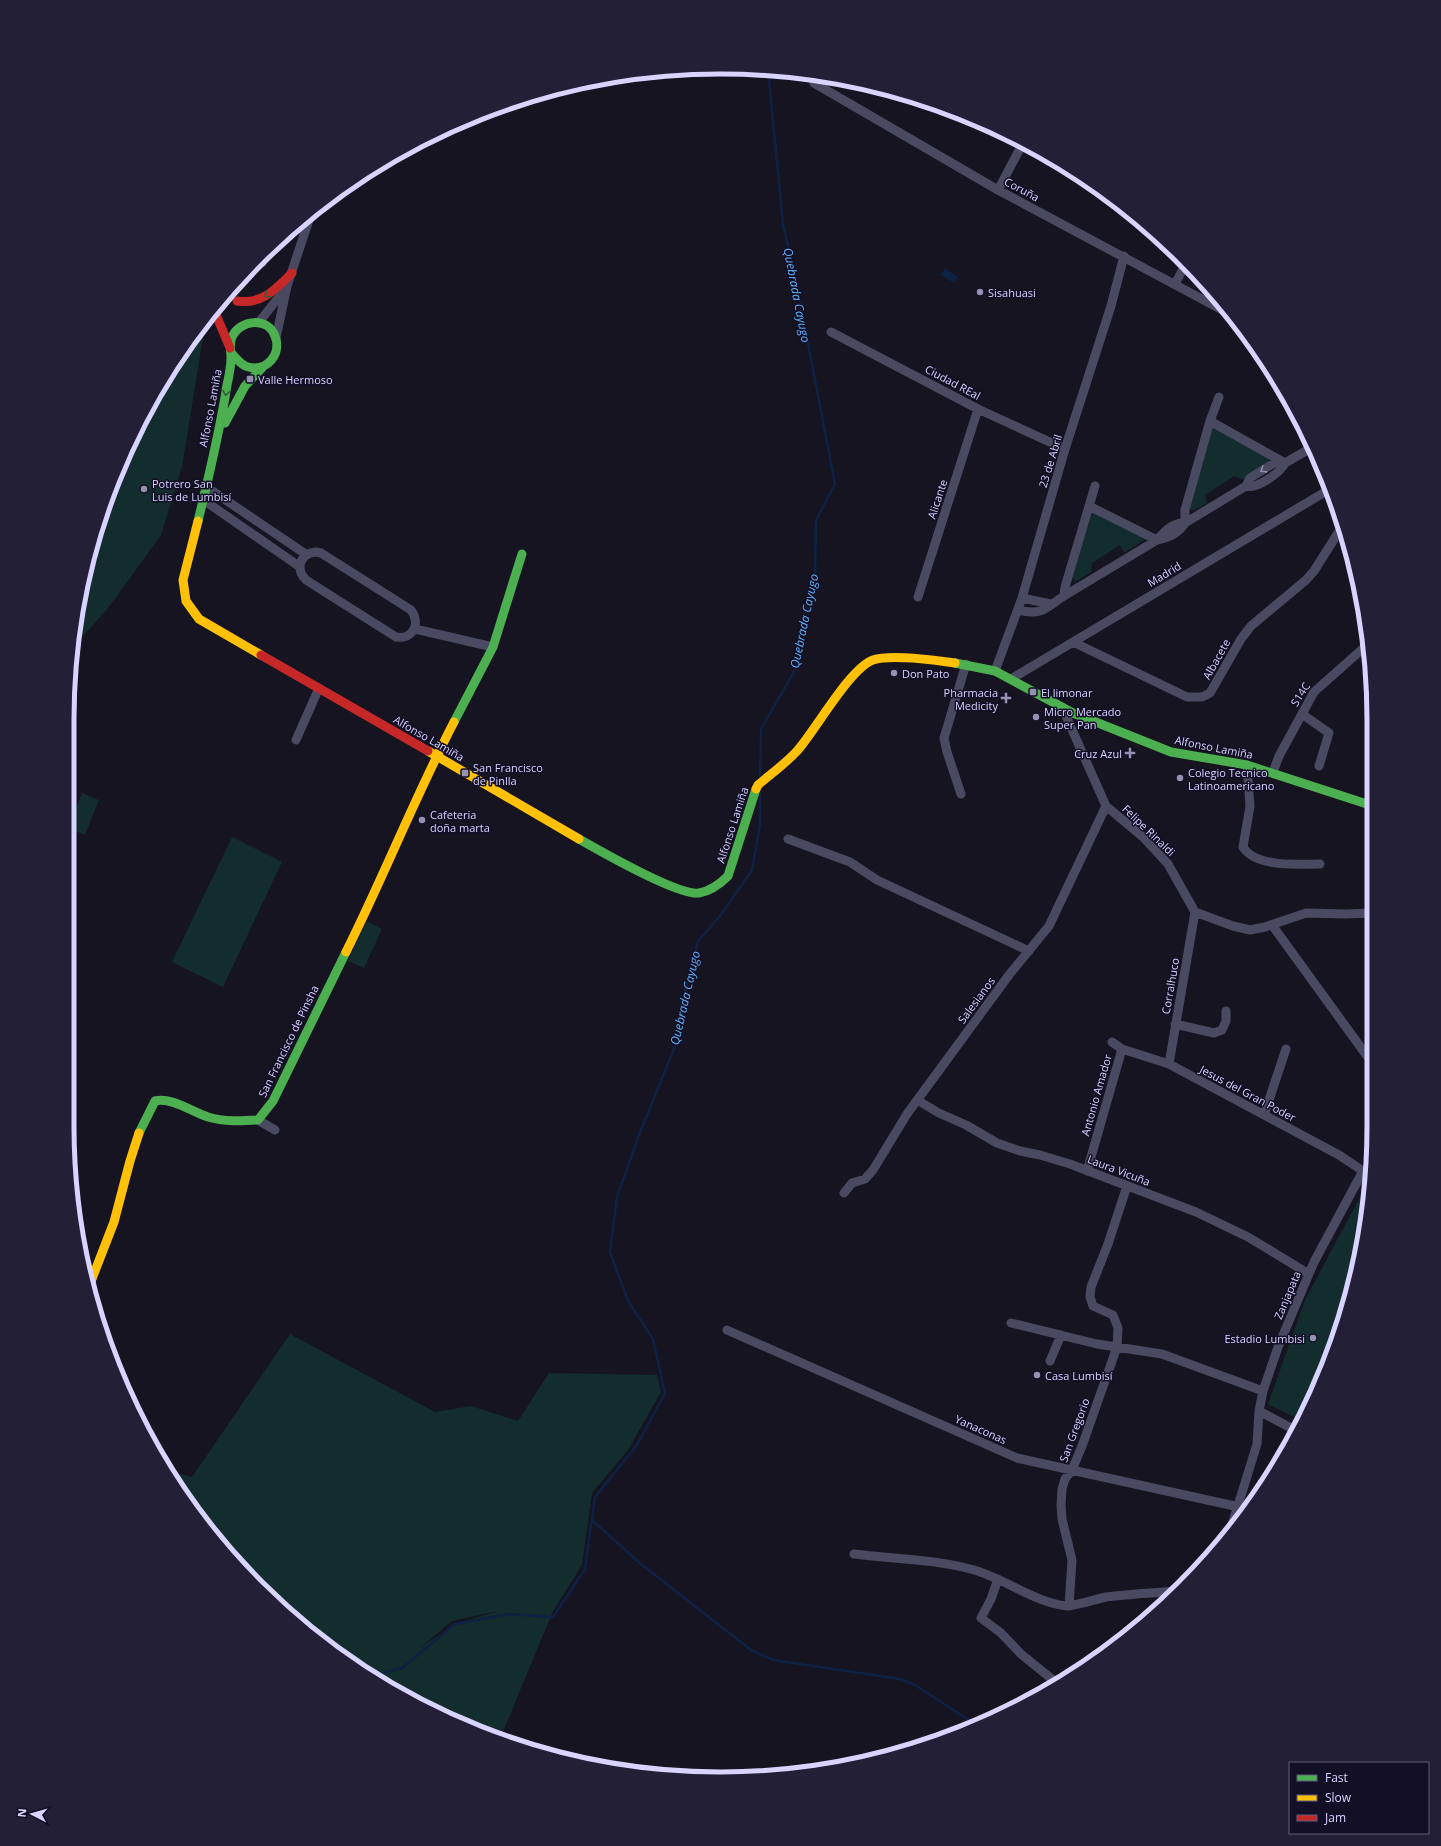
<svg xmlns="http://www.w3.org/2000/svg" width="1441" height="1846" font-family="'Open Sans',sans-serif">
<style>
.green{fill:#132c2d;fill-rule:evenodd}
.water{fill:#0d2144}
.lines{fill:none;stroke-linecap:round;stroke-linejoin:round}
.stream{stroke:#0d2144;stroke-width:2.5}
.street{stroke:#4a4962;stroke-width:9}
.fast{stroke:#4caf50;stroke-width:9}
.slow{stroke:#ffc107;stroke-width:9}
.jam{stroke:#c62828;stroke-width:9}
.oneway{stroke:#305f3b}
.oneway2{stroke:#928eb0}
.poi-dot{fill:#9591b1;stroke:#130f26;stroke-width:1.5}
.labels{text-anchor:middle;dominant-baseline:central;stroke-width:3;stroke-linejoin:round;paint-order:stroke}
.street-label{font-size:11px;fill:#d9d4ff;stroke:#130f26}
.poi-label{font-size:11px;fill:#d9d4ff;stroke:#130f26;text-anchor:start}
.water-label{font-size:12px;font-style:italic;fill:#62b6ff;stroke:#130f26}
.rim{fill:none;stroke:#d9d4ff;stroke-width:5}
</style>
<rect width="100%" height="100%" fill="#161421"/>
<path class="green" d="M206 319 182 467 161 535 109 607 84 635 73 644 80 593 102 511 154 394Z
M1214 423 1277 455 1250 474 1245 480 1234 476 1205 495 1207 503 1195 510H1191L1189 506Z
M1092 512 1147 538 1124 553 1120 545 1092 563 1091 572 1075 582 1072 576Z
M82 793 99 800 85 835 70 829V823Z
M232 837 282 862 223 987 172 962Z
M367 921 382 929 364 968 348 961Z
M1368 1182 1361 1253 1324 1376 1300 1420 1268 1404 1305 1300Z
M290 1334 435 1412 471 1406 518 1421 549 1373 657 1375 661 1392 628 1450 592 1493 582 1565 553 1611 500 1739C383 1700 278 1621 202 1524 190 1507 179 1488 167 1471L192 1477ZM498 1611 455 1624 420 1648 452 1621Z"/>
<path class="water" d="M945 268 958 277 954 283 941 275Z"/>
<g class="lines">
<path class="stream" d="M760 777 761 729 795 670 801 625 815 575 816 520 835 484 796 281 783 224 768 69
M592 1520 641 1564 751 1650 773 1660 900 1679 915 1685 978 1726
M370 1676 402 1668 455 1624 509 1614 553 1617 585 1569 595 1497 637 1445 665 1393 653 1339 628 1301 610 1252 617 1197 639 1135 678 1039 684 994 698 941 720 916 752 870 760 825V792"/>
<path class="street" d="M812 77 814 83 998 190 1228 313
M998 190 1023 143
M262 263 264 257
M1175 284 1185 265
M259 322 283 292
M831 332 978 409 1065 449
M276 338 287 286 311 214
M1210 421 1285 463
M205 486 307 555
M1246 486 1250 478 1274 463H1285L1311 448
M202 499 300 567
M1089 506 1157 540C1169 538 1179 533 1185 523L1246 486C1256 490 1281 472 1285 463
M1185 523V510L1210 421 1219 397
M316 552 321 553 411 610C421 623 413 640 396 637L306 580C295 569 300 553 316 552Z
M1064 596 1157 540C1165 531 1173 522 1185 523
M918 597 978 409
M1022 598 1051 604
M1018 610C1043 616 1045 608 1064 596L1065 587 1095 486
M415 629 493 647
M1073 642 1187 697H1202L1210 693 1241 639 1251 626 1306 580 1314 571 1343 525
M995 671 1022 598 1065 449 1111 306 1124 256
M1011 679 1330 489
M1062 707 1106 806 1143 837 1168 864 1195 912 1233 926 1250 930 1265 927 1306 913 1345 914 1373 913
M1302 714 1329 733 1319 766
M296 740 319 688
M1247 765 1250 806 1243 847C1256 868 1299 864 1320 864
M1273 772 1279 756 1314 692 1368 644
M961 794 947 752 944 738 966 664
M788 839 850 862 877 880 1029 951
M1272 925 1367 1056
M1175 1024 1214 1033 1222 1030 1226 1021V1011
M1112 1042 1122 1049 1169 1064 1339 1155 1369 1175
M1169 1064 1195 912
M917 1100 939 1113 966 1125 997 1143 1020 1151 1040 1155 1070 1164 1196 1212 1248 1237 1309 1274
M1264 1115 1286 1049
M258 1120 275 1130
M1087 1171 1122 1049
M844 1193 852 1183 865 1179 873 1170 907 1114 1009 975 1049 926 1106 806
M1011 1323 1097 1344 1162 1354 1263 1391
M727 1330 1017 1458 1239 1507
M1050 1361 1061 1335
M1259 1411 1295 1430
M1231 1528 1257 1444 1259 1411 1263 1391 1278 1347 1314 1262 1363 1171
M854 1554C894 1559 935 1559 974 1570 1006 1579 1033 1602 1067 1606 1073 1606 1097 1599 1106 1597 1130 1594 1154 1593 1178 1591
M998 1579 991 1599 981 1618 1001 1633 1021 1654 1058 1684
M1069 1606 1072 1560 1062 1519 1061 1505 1062 1489 1065 1479 1072 1470 1082 1446 1117 1347 1118 1328 1113 1315 1093 1306 1090 1297 1091 1287 1108 1244 1127 1186"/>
<path class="fast" d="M225 423 245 386 262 368
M198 521C209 476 220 431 227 385 229 376 231 367 231 358 231 351 229 343 232 337 240 319 268 317 275 336 282 354 267 372 248 367 241 365 237 359 232 354
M955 663 995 671 1073 713 1171 752 1247 765 1373 806
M454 722 493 647 522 554
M579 839C600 851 679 896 699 893 711 891 720 884 728 876L756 789
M139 1133 155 1101C172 1097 192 1112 208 1117 225 1122 241 1121 258 1120L273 1101 346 952"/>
<path class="slow" d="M198 521 183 580 186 601 199 619 261 655
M428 751 579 839
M756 789 758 785C771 774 786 763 797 751 815 731 850 668 873 660 890 654 936 660 955 663
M346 952C384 876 415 797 454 722
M88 1289 114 1222 130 1161 139 1133"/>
<path class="jam" d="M237 301C262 305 276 289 292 273
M214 310 230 348
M261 655 428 751"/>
</g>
<defs><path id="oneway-chevron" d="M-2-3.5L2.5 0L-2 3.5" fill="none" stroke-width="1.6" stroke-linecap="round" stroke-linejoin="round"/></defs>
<g class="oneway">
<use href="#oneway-chevron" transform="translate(267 295) rotate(145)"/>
<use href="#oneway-chevron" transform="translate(226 393) rotate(100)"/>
</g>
<use class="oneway2" href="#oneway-chevron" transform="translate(1263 470) rotate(148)"/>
<g class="poi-dot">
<circle cx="980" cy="292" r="4"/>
<rect x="246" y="375" width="8" height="8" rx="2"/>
<circle cx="144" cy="489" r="4"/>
<circle cx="894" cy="673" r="4"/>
<rect x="1029" y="688" width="8" height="8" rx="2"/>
<path d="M1004 692h4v4h4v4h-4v4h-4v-4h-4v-4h4z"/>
<circle cx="1036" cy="717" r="4"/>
<path d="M1128 747h4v4h4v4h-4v4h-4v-4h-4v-4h4z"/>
<rect x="461" y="769" width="8" height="8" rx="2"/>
<circle cx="1180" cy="778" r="4"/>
<circle cx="422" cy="820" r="4"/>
<circle cx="1313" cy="1338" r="4"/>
<circle cx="1037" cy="1375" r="4"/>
</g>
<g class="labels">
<g class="street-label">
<text transform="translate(1022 189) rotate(28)">Coruña</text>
<text transform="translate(953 382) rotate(28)">Ciudad REal</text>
<text transform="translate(210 408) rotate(-79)">Alfonso Lamiña</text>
<text transform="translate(1050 461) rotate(-73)">23 de Abril</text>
<text transform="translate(937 499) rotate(-72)">Alicante</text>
<text transform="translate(1164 574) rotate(-31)">Madrid</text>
<text transform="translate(1216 659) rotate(-61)">Albacete</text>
<text transform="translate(1300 694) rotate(-58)">S14C</text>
<text transform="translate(429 738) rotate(30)">Alfonso Lamiña</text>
<text transform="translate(1214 747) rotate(11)">Alfonso Lamiña</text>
<text transform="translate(732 825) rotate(-72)">Alfonso Lamiña</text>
<text transform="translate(1149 830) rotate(44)">Felipe Rinaldi</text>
<text transform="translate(1170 986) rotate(-80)">Corralhuco</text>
<text transform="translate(976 1000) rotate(-54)">Salesianos</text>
<text transform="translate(288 1041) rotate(-64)">San Francisco de Pinsha</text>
<text transform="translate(1248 1093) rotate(28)">Jesus del Gran Poder</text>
<text transform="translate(1096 1095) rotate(-74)">Antonio Amador</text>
<text transform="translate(1119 1170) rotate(21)">Laura Vicuña</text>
<text transform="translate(1287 1295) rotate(-67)">Zanjapata</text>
<text transform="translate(981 1429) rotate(24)">Yanaconas</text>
<text transform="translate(1074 1430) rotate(-70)">San Gregorio</text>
</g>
<g class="poi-label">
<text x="988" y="292">Sisahuasi</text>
<text x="258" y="379">Valle Hermoso</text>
<text x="152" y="483">Potrero San<tspan x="152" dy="13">Luis de Lumbisí</tspan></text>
<text x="902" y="673">Don Pato</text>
<text x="998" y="692" text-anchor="end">Pharmacia<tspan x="998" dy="13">Medicity</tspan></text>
<text x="1041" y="692">El limonar</text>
<text x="1044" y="711">Micro Mercado<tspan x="1044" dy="13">Super Pan</tspan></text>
<text x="1122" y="753" text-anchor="end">Cruz Azul</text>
<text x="473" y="767">San Francisco<tspan x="473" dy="13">de Pinlla</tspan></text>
<text x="1188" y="772">Colegio Tecnico<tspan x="1188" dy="13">Latinoamericano</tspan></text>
<text x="430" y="814">Cafeteria<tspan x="430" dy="13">doña marta</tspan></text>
<text x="1305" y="1338" text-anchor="end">Estadio Lumbisi</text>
<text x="1045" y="1375">Casa Lumbisí</text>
</g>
<g class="water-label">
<text transform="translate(797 295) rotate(79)">Quebrada Cayugo</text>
<text transform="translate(804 621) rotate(-78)">Quebrada Cayugo</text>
<text transform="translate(685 998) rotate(-77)">Quebrada Cayugo</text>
</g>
</g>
<path d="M0 0H1441V1846H0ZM720 74H721A646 646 0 0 1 1367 720V1126A646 646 0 0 1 721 1772H720A646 646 0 0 1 74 1126V720A646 646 0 0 1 720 74Z" fill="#231f37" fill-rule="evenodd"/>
<path class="rim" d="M720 74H721A646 646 0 0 1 1367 720V1126A646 646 0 0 1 721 1772H720A646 646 0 0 1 74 1126V720A646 646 0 0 1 720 74Z"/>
<rect x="1289" y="1762" width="140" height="72" fill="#130f26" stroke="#625e7d"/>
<rect x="1297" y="1775" width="20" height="6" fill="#4caf50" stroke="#625e7d"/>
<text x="1325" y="1782" font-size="12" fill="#d9d4ff">Fast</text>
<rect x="1297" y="1795" width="20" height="6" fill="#ffc107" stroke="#625e7d"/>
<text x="1325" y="1802" font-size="12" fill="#d9d4ff">Slow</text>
<rect x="1297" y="1815" width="20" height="6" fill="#c62828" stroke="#625e7d"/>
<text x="1325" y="1822" font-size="12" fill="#d9d4ff">Jam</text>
<g transform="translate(32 1814) rotate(276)" stroke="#130f26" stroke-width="3" paint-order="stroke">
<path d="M0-3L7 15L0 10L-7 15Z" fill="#d9d4ff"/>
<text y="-6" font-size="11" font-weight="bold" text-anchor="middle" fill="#d9d4ff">N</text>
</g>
</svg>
